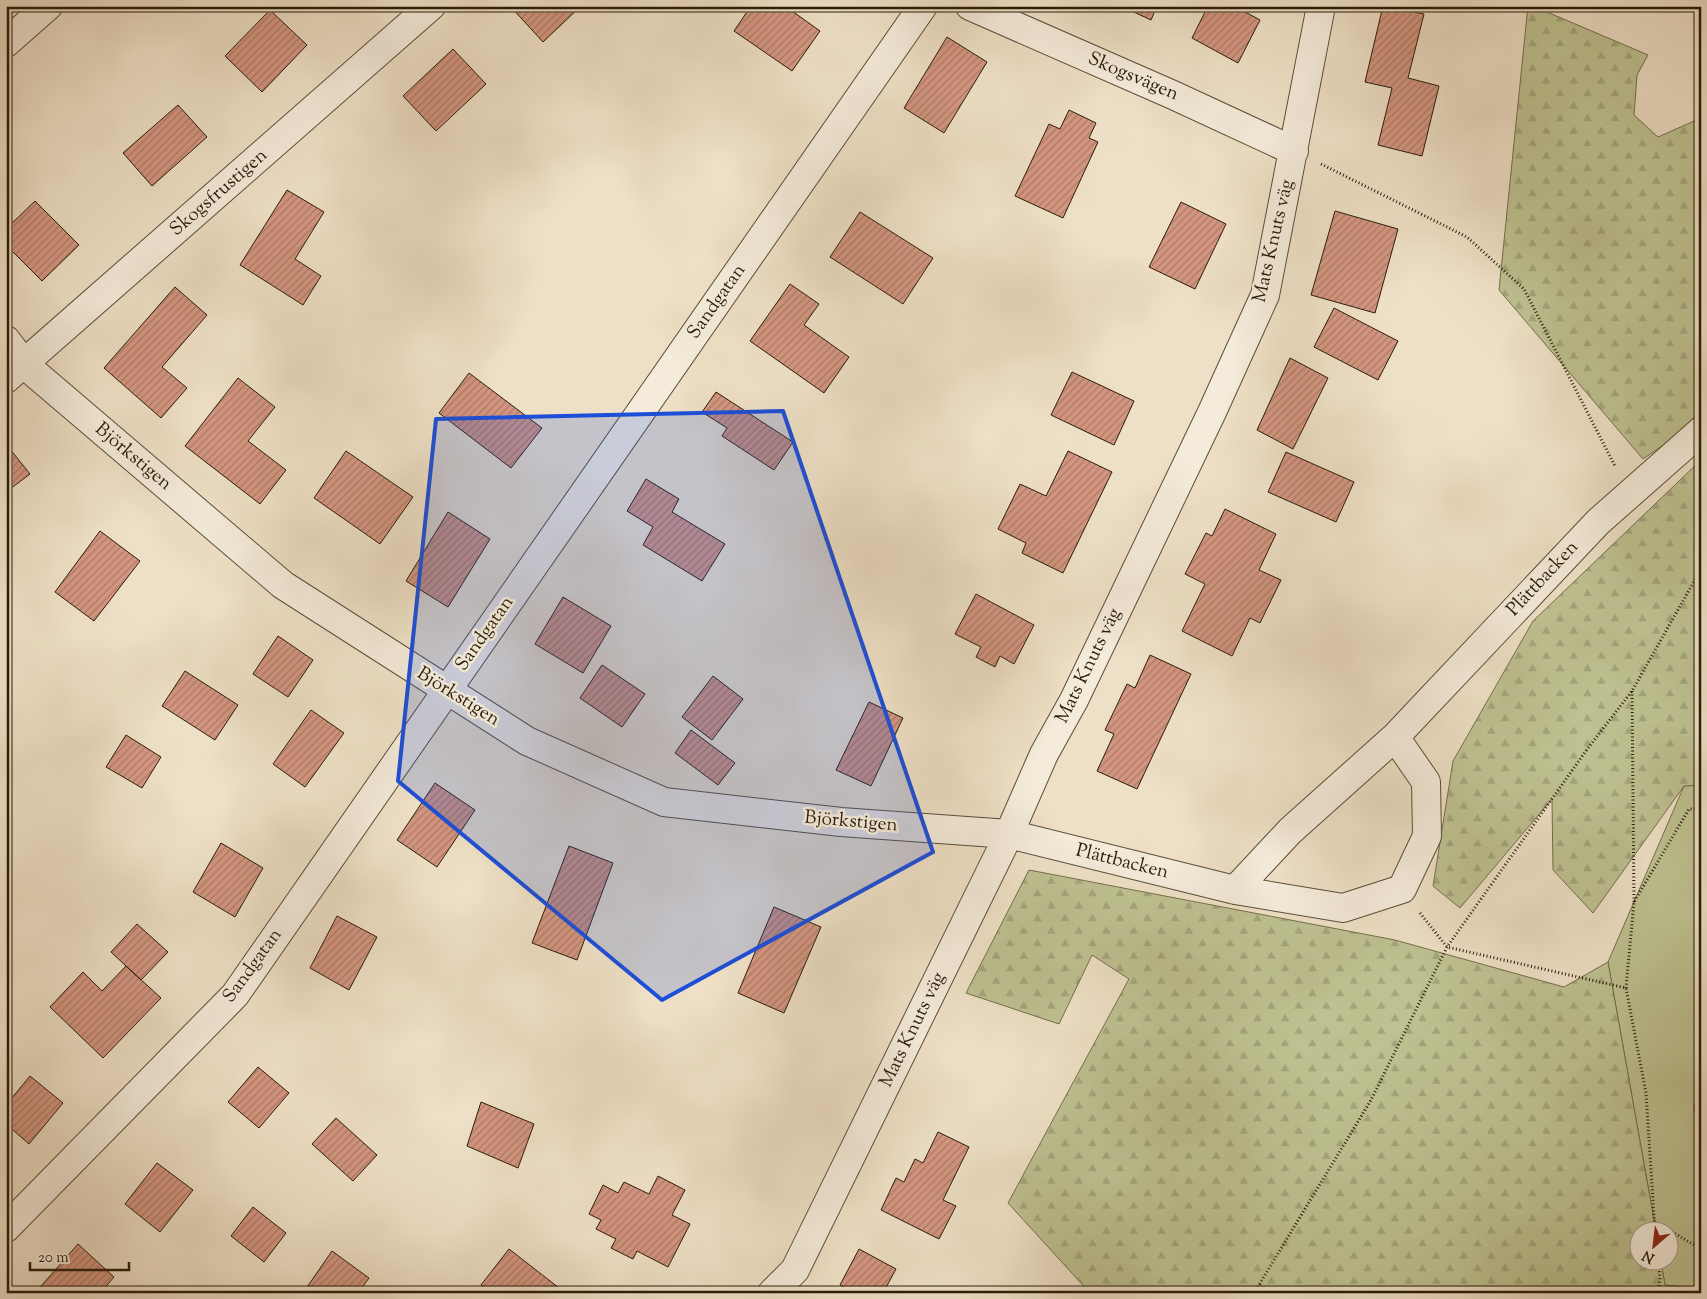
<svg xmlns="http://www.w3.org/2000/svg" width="1707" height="1299" font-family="'Sorts Mill Goudy',serif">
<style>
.grass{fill:#bec191;stroke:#746e4d}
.forest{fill:url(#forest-firs);stroke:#746e4d}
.building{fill:url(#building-hatch);stroke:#291c09}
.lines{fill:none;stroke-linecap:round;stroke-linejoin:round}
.minor-casing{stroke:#5a4d38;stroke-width:30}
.path{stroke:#291c09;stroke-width:3;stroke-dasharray:1 2.5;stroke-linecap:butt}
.minor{stroke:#f4ebda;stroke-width:28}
.marked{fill:#1d4ed8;fill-opacity:0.2;stroke:#1d4ed8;stroke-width:4;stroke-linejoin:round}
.labels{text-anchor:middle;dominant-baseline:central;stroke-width:5;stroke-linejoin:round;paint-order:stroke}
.street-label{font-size:19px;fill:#291c09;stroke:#f4ebda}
</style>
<defs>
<pattern id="forest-firs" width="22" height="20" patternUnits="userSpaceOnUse" patternTransform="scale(1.25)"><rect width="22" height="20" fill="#bec191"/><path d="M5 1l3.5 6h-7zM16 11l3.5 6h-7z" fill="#a3a57c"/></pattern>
<pattern id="building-hatch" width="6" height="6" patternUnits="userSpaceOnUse" patternTransform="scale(1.25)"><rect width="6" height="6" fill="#d49681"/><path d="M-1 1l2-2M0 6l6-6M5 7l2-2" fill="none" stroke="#ac7a68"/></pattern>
</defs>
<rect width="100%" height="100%" fill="#eee0c6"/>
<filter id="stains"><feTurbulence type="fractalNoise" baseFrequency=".004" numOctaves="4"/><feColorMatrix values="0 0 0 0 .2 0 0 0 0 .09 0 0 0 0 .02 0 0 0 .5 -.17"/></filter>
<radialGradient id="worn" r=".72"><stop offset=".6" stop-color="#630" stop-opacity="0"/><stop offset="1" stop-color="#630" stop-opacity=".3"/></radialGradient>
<path class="grass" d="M1701 785V1289L1665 1285 1661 1262H1670V1232L1656 1231 1608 962 1684 786Z"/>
<path class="forest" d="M1528 6H1533L1648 55 1637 75 1634 115 1658 137 1701 118V419L1643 459 1499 290Z
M1701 460V785L1684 786 1593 913 1553 870 1552 799 1460 908 1433 886 1453 761 1533 621Z
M1029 870 1395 940 1564 987 1608 962 1656 1231 1640 1232V1262H1661L1665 1285 1701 1289V1293H1090L1008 1203 1129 979 1092 955 1059 1024 966 993Z"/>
<path class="building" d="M510 6H581L543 42Z
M751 6H785L820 31 792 71 734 31Z
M1121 6H1157L1151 20Z
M1208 6H1234L1260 20 1238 63 1192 38Z
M1383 6 1424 14 1408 78 1439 86 1422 156 1378 145 1392 88 1365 82Z
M270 10 307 45 262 92 225 56Z
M947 37 987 62 944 133 904 108Z
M453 49 486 84 436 131 403 96Z
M178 105 207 137 152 186 123 153Z
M1069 110 1096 123 1089 138 1098 142 1063 218 1015 196 1049 124 1060 129Z
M287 190 324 212 295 259 321 276 303 305 240 265Z
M35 201 79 245 42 281 6 245V229Z
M1181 202 1226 224 1195 289 1149 267Z
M1335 211 1398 229 1375 313 1311 295Z
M860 212 933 258 903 304 830 257Z
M790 284 819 304 804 325 849 357 824 393 750 341Z
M175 287 207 315 162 367 187 388 161 418 104 368Z
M1334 308 1398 341 1378 380 1314 347Z
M1290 358 1328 378 1293 449 1257 430Z
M1072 372 1134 401 1114 445 1051 415Z
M469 373 542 428 511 468 439 413Z
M238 378 275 407 248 441 286 470 260 504 185 446Z
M716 392 793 442 774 470 722 436 727 428 702 412Z
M6 444 30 474 6 492Z
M346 451 413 497 380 544 314 498Z
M1068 451 1112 472 1063 573 1022 553 1026 543 998 529 1020 484 1046 496Z
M1286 452 1354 482 1336 522 1268 492Z
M646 479 679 499 672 512 725 544 702 581 643 545 653 527 627 511Z
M1225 509 1276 534 1259 570 1281 580 1260 623 1250 618 1232 656 1182 631 1205 584 1185 574 1206 533 1212 536Z
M448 512 490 539 448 607 406 581Z
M100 531 140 561 94 621 55 592Z
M976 594 1034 625 1014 664 1000 656 995 667 976 657 981 647 955 634Z
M563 597 611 626 583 673 535 644Z
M278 636 313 660 288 697 253 674Z
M1150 655 1191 674 1137 789 1097 771 1114 734 1105 730 1127 684 1135 688Z
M602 665 645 694 622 727 580 698Z
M185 671 238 705 215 740 162 706Z
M713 676 743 699 712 740 682 717Z
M869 702 903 718 871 786 836 770Z
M311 710 344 733 305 787 273 764Z
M691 730 735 763 718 785 675 753Z
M126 735 161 757 142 788 106 767Z
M435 783 475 810 437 867 397 840Z
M221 843 263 868 235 917 193 892Z
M569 846 613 863 577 960 532 943Z
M774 907 821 927 784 1013 738 993Z
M337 916 377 937 349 990 310 968Z
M137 924 168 952 141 980 111 952Z
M126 966 161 998 103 1058 50 1007 83 972 102 991Z
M258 1067 289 1093 259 1128 228 1102Z
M30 1076 63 1103 29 1144 6 1124V1105Z
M481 1102 534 1124 518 1168 467 1146Z
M1701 1104V1134H1698L1694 1105Z
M336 1118 377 1155 353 1181 312 1144Z
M938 1132 969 1147 943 1200 956 1206 939 1239 881 1210 896 1178 904 1182 915 1159 923 1163Z
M157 1163 193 1190 160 1232 125 1204Z
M658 1176 685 1190 672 1215 690 1224 668 1267 637 1251 633 1259 611 1248 616 1239 596 1229 601 1220 589 1214 603 1185 618 1193 624 1182 649 1194Z
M253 1207 286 1233 264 1262 231 1236Z
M78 1244 114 1277 100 1293H35Z
M509 1249 563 1291 561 1293H492L481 1285Z
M859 1249 896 1269 883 1293H854L840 1285Z
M332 1251 369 1278 358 1293H303Z"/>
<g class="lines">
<g class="minor-casing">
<path id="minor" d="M970 6 1173 95 1294 151
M6 43 48 6
M6 340 25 365 283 585 527 741 664 802 841 822 1009 834 1235 890 1290 831 1395 737 1598 522 1701 431
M6 379 431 6
M1235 890 1343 908 1402 889 1427 836 1426 782 1395 737
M6 1228 235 995 923 6
M772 1293 795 1270 1009 834 1044 754 1074 700 1212 412 1265 295 1321 6"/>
</g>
<path class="path" d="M1321 164 1467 237 1524 289 1615 466
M1632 691 1634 902
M1420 913 1447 947 1626 988 1646 1093 1655 1232
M1626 988 1634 902 1689 809H1701
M1654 1221 1701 1249
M1260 1284 1264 1293
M1254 1293 1371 1100 1447 947 1588 748 1632 691 1701 569
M1658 1293 1660 1278 1658 1262"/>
<use href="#minor" class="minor"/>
</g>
<path class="marked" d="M783 411 933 852 662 1000 398 781 436 419Z"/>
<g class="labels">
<g class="street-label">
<text transform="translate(1133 77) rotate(23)">Skogsvägen</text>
<text transform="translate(219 193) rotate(-41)">Skogsfrustigen</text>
<text transform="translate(1274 241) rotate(-77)">Mats Knuts väg</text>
<text transform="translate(717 302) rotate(-55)">Sandgatan</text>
<text transform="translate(133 457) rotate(40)">Björkstigen</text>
<text transform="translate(1543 579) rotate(-47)">Plättbacken</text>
<text transform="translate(485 634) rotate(-55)">Sandgatan</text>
<text transform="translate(1089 666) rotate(-64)">Mats Knuts väg</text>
<text transform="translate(458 697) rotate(32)">Björkstigen</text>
<text transform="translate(851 822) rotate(5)">Björkstigen</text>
<text transform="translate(1122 862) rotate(14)">Plättbacken</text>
<text transform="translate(253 966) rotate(-54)">Sandgatan</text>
<text transform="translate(913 1030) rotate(-64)">Mats Knuts väg</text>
</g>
</g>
<rect width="1707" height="1299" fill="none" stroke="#eee0c6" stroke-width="25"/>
<rect x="8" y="8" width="1692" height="1284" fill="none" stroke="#291c09" stroke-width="2.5"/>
<rect x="12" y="12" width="1682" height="1274" fill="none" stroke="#291c09"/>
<g transform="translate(1654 1246) rotate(208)"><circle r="24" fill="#f4ebda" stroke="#a39886"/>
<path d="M0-4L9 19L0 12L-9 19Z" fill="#8f2418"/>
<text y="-8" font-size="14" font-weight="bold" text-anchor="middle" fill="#291c09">N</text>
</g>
<path d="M30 1262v8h99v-8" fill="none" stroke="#291c09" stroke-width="2.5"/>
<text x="38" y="1262" font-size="15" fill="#291c09" stroke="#f4ebda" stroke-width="4" paint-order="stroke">20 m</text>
<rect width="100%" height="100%" filter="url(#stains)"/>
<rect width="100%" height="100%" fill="url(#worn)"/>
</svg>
